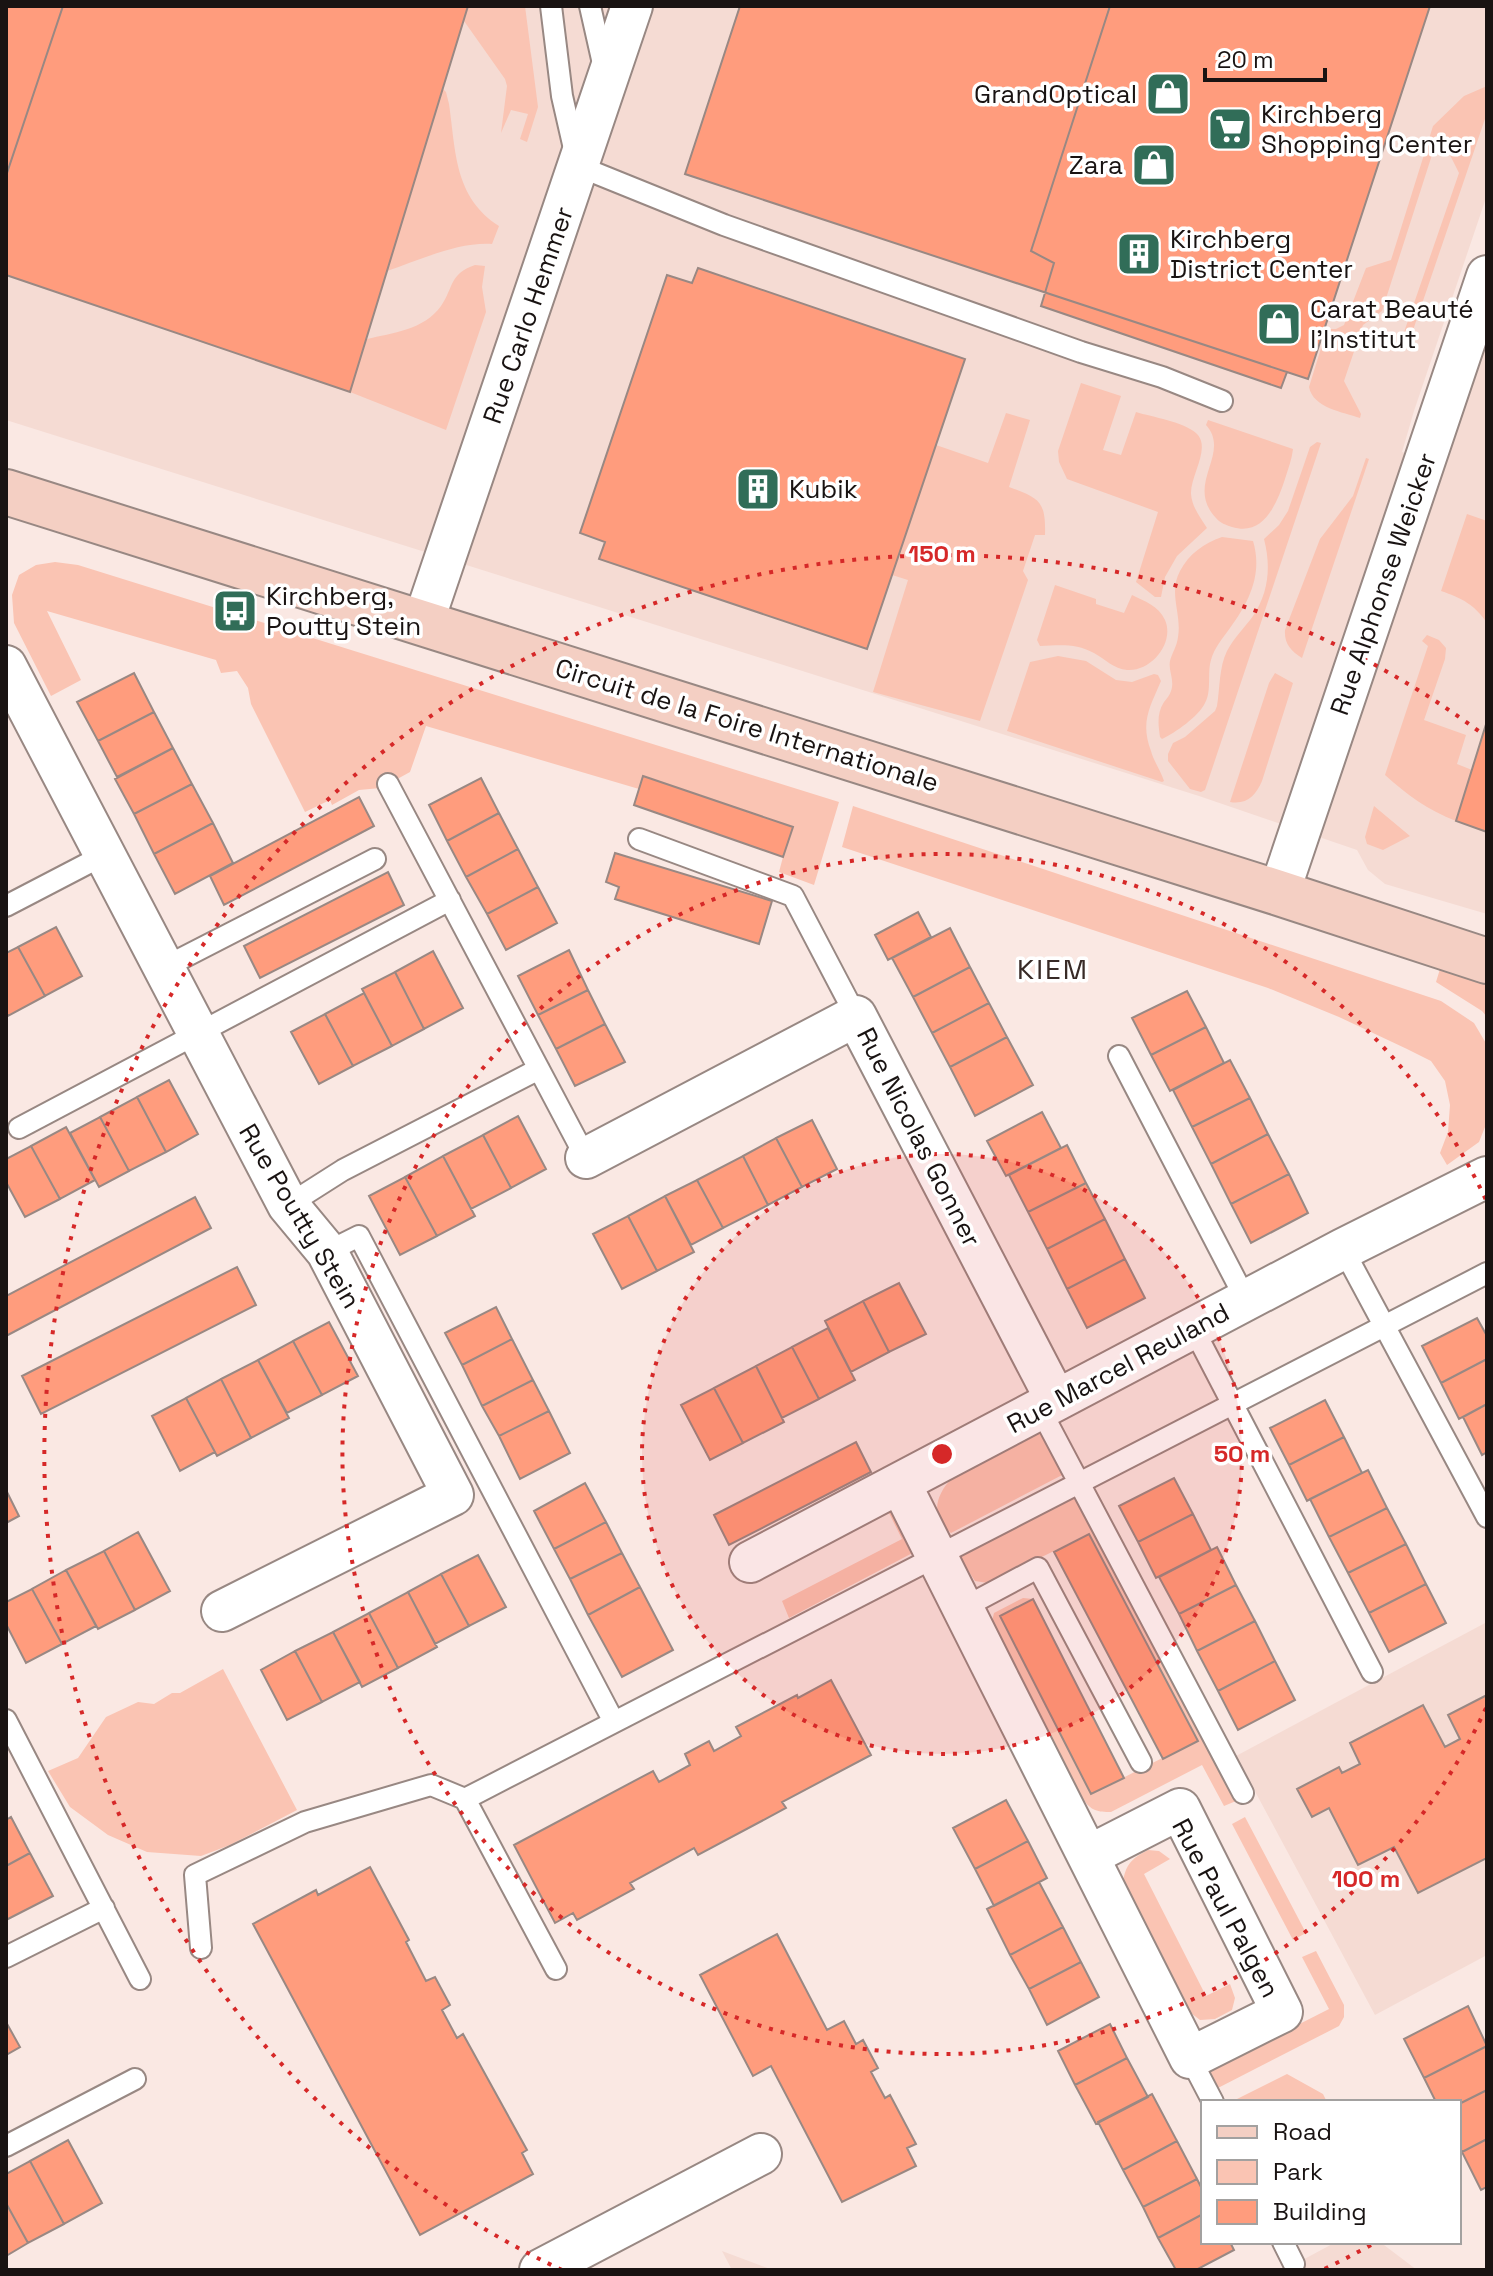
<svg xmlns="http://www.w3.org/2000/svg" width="1493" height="2276" font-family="'Space Grotesk',sans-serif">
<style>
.built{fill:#f5dbd3}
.green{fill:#fac4b3}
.building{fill:#ff9c7d;stroke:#998883;stroke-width:2}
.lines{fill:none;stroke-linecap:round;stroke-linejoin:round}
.lane-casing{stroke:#988883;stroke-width:24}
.street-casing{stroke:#988883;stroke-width:44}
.secondary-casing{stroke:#988883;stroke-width:48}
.lane{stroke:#fff;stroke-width:20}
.street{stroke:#fff;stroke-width:40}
.secondary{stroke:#f4cfc3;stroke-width:44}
.ring{fill:none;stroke:#d62828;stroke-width:4;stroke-dasharray:4 8}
.labels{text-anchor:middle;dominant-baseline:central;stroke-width:7;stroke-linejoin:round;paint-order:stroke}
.poi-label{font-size:26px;fill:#191312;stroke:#fff;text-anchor:start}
.street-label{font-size:26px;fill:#191312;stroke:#fff}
.neighbourhood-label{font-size:28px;letter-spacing:2px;fill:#382a26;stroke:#fff}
.centre{fill:#d62828;stroke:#fff;stroke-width:4}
.ring-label{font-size:24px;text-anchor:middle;font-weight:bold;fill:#d62828;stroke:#fff;stroke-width:7;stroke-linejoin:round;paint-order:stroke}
</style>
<rect width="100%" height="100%" fill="#fae8e3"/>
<path class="built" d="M6 6H1487V195L1414 411 1402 452 1442 466 1487 340V914L1385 884 1368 870 1357 850 1199 796 6 420Z
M1487 1622V1955L1375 2015 1236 1756Z
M1336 2242H1380L1417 2270H1284Z
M722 2251 773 2270H732Z"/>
<path class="green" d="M468 6H525L538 107 527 142 520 139 528 114 511 110 501 133 507 86 505 79 464 21Z
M1487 86V113L1409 342 1402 338 1459 173 1439 133 1382 311 1363 325 1344 381 1361 414 1360 418C1343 412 1313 408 1309 387L1327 329H1336L1344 325 1366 268 1391 260 1433 126 1464 96Z
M443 89 446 92 449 104C456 152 454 197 499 226L492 244C457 242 420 260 387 271Z
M475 265 485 266 482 287 486 312 446 430 350 392 367 339C392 333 424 330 441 306 454 287 449 274 475 265Z
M1081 383 1121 396 1103 450 1121 455 1136 412C1152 417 1184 422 1196 433 1212 447 1190 476 1191 494 1192 507 1200 517 1207 528L1177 556 1165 577 1161 597H1155L1136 582 1158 512 1067 479 1059 462 1058 451Z
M1006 413 1030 420 1009 487C1040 498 1046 502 1045 535H1035L1023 571 1028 580 980 721 873 692 908 580 892 575 936 445 988 463Z
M1208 420 1293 449C1292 459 1288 469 1285 479 1277 503 1264 537 1232 527 1226 525 1220 523 1216 518 1184 484 1232 454 1206 425Z
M1317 442 1321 443 1205 790 1201 792 1190 789 1168 761V754L1173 743 1185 737 1215 711 1217 706C1220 688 1219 667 1227 651 1234 638 1245 627 1253 616 1269 592 1271 566 1264 539L1279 525 1288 511 1310 447Z
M1366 458 1369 459 1302 658C1291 651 1284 644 1285 630L1320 539 1353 496Z
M1467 514 1487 521V623C1475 605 1462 598 1441 591Z
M1222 537 1253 541C1263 574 1249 602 1230 628 1223 638 1214 648 1211 660 1207 673 1212 691 1205 703 1199 716 1175 733 1162 739L1160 737C1158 724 1157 713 1164 702 1167 698 1170 695 1171 691 1175 680 1168 671 1170 661 1172 653 1177 646 1178 637 1182 614 1168 593 1180 571 1189 554 1204 543 1222 537Z
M55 562 78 565 839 802 814 885 779 872 783 857 643 777 639 789 426 726 410 772 381 788 359 790 332 805 330 800 305 812 251 704 248 688 237 671 221 673 216 660 47 611 81 680 51 696 14 623 12 595 19 575 36 565Z
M1055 585 1096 599V604L1124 613 1132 595C1144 601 1159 606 1165 620 1175 643 1151 672 1127 670 1114 669 1105 659 1094 653 1076 643 1060 645 1040 646L1037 640Z
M1427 635 1439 640 1446 648 1445 659 1424 720 1466 735 1457 764 1472 770 1456 821C1428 810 1407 795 1385 775L1428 646 1422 641Z
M1058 656 1086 661 1116 680 1132 682 1154 674 1158 675 1161 681C1150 707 1140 722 1151 751 1154 762 1161 771 1164 781L1162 782 1007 731 1030 662Z
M1275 673 1293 683 1262 781C1256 795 1247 805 1230 802L1269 683Z
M853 806 1441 1001 1474 1023 1487 1045V1122L1479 1142 1447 1165 1440 1153 1448 1132 1450 1105 1445 1081 1431 1061 1407 1049 1339 1017 1268 988 842 847Z
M1374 806 1410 836 1383 850 1367 844 1365 837Z
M1440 969 1487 985V1017L1482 1011 1436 982Z
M1044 1429 1066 1473 951 1533C930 1516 935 1496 952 1478Z
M1077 1496 1236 1801 1224 1806 1202 1765 1111 1812C1098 1812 1091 1811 1083 1799L992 1621 994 1613 1023 1598 1033 1599 1000 1616 1091 1794 1198 1740 1089 1534 988 1583 975 1581 959 1557Z
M899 1503 922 1548 789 1618 782 1601 902 1539 887 1509Z
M223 1669 297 1810 230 1845 201 1856 147 1852 108 1835 70 1807 48 1771 78 1758 106 1717 138 1702 154 1704 172 1693H180Z
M1245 1817 1306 1933 1293 1940 1232 1824Z
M1148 1850 1159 1851 1170 1859 1144 1874 1206 1996 1230 1984 1235 1998 1232 2010 1215 2019 1200 2020 1187 2010 1123 1883C1125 1865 1132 1858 1148 1850Z
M1316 1951 1344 2005V2017L1339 2026 1216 2089 1207 2071 1329 2009 1302 1957Z
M1287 2074 1323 2094 1327 2102H1231Z"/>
<path class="building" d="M6 6H63L6 176Z
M63 6H468L350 392 6 275V176Z
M740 6H1430L1308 379 685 174Z
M1110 6H1430L1308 379 1287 372 1281 388 1041 306 1054 263 1031 251Z
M698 268 965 359 867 649 599 559 605 542 580 533 667 275 692 283Z
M134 673 154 712 98 741 77 702Z
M154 712 173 748 117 777 98 741Z
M1487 721V832L1456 821Z
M173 748 192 784 134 814 115 779Z
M643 776 793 827 783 857 634 805Z
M481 778 499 813 447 841 429 805Z
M192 784 213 823 154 854 134 814Z
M359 797 374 826 224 905 210 876Z
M499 813 518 849 466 877 447 841Z
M213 823 233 863 175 894 154 854Z
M518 849 538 887 487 914 466 877Z
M615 853 772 901 759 944 615 899 619 887 606 882Z
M388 872 404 905 260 978 244 946Z
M538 887 557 923 506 950 487 914Z
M918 912 931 937 888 960 875 935Z
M56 927 82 976 45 996 18 947Z
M950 928 970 967 913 997 892 958Z
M18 947 45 996 8 1016 6 1012V953Z
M569 950 588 990 538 1015 518 976Z
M433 951 463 1008 424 1029 395 972Z
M970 967 989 1003 932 1033 913 997Z
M395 972 424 1029 392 1046 362 989Z
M588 990 605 1024 556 1049 538 1015Z
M1187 991 1206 1027 1151 1055 1132 1018Z
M364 993 392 1046 353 1066 325 1014Z
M989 1003 1007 1037 950 1067 932 1033Z
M325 1014 353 1066 319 1084 291 1032Z
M605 1024 625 1062 575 1086 556 1049Z
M1206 1027 1224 1063 1170 1091 1151 1055Z
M1007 1037 1033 1085 975 1116 950 1067Z
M1230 1060 1250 1098 1192 1127 1173 1090Z
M169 1080 198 1134 166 1152 137 1097Z
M137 1097 166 1152 129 1171 100 1117Z
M1250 1098 1268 1134 1211 1164 1192 1127Z
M1042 1112 1061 1148 1006 1176 987 1141Z
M518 1116 546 1169 511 1188 483 1135Z
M100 1117 129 1171 99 1187 70 1133Z
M812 1120 837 1169 802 1187 776 1138Z
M66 1127 95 1180 60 1199 31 1146Z
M1268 1134 1289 1174 1231 1204 1211 1164Z
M483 1135 511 1188 471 1209 443 1156Z
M776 1138 802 1187 768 1205 743 1156Z
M1067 1145 1086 1183 1028 1212 1009 1175Z
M31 1146 60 1199 25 1217 6 1182V1159Z
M443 1156 475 1216 437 1236 405 1177Z
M743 1156 768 1205 723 1228 697 1180Z
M1289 1174 1308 1213 1251 1243 1231 1204Z
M405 1177 437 1236 400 1255 369 1196Z
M697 1180 723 1228 691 1245 665 1196Z
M1086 1183 1105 1219 1047 1249 1028 1212Z
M665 1196 694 1252 657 1271 628 1216Z
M195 1197 211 1228 6 1336V1296Z
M628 1216 657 1271 622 1289 593 1234Z
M1105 1219 1125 1259 1067 1289 1047 1249Z
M1125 1259 1145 1298 1087 1328 1067 1289Z
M237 1267 256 1305 41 1414 22 1376Z
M899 1283 926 1334 889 1352 863 1301Z
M863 1301 889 1352 851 1372 825 1321Z
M496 1307 512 1339 462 1365 445 1333Z
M1477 1318 1487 1336V1359L1441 1383 1422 1346Z
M329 1322 358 1376 322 1395 293 1341Z
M828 1328 855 1380 819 1399 792 1347Z
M512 1339 533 1380 482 1406 462 1365Z
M293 1341 322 1395 287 1413 258 1360Z
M792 1347 819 1399 782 1418 756 1366Z
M1487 1359V1404L1459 1419 1441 1383Z
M258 1360 289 1418 251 1438 221 1379Z
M756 1366 784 1422 743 1443 714 1388Z
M221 1379 251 1438 217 1456 186 1398Z
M533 1380 549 1411 499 1436 482 1406Z
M714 1388 743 1443 710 1460 681 1405Z
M186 1398 215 1452 180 1471 152 1416Z
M1325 1400 1344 1437 1289 1465 1270 1428Z
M1487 1404V1452L1482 1455 1463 1417Z
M549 1411 570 1453 520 1479 499 1436Z
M1344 1437 1362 1473 1307 1501 1289 1465Z
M856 1442 871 1472 729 1545 714 1515Z
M1368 1470 1387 1508 1329 1537 1310 1499Z
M1174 1478 1193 1514 1138 1542 1119 1506Z
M585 1483 606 1522 554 1549 534 1511Z
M6 1490 19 1516 6 1523Z
M1387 1508 1406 1544 1348 1573 1329 1537Z
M1193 1514 1211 1550 1156 1578 1138 1542Z
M606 1522 622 1553 570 1579 554 1549Z
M138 1532 170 1591 135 1610 104 1551Z
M1089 1534 1198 1741 1163 1759 1054 1552Z
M1406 1544 1426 1584 1369 1613 1348 1573Z
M1217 1547 1236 1585 1179 1614 1159 1577Z
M104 1551 135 1610 98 1629 66 1570Z
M622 1553 640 1587 588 1615 570 1579Z
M478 1555 506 1607 469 1626 441 1574Z
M66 1570 96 1626 62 1644 32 1589Z
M441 1574 469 1626 435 1644 408 1592Z
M1426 1584 1446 1623 1389 1652 1369 1613Z
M1236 1585 1255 1621 1197 1651 1179 1614Z
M640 1587 673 1650 622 1677 588 1615Z
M32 1589 62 1644 26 1663 6 1624V1602Z
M408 1592 437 1647 398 1668 369 1613Z
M1033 1599 1124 1778 1091 1794 1000 1616Z
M369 1613 398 1668 362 1687 333 1632Z
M1255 1621 1275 1661 1218 1691 1197 1651Z
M333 1632 360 1682 322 1702 295 1651Z
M295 1651 322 1702 287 1720 261 1670Z
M1275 1661 1295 1700 1238 1730 1218 1691Z
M831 1680 871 1755 782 1802 786 1808 698 1855 694 1848 630 1883 634 1889 577 1920 573 1913 555 1923 514 1845 653 1771 659 1782 690 1765 685 1754 709 1741 714 1751 741 1736 736 1727 797 1695 798 1698Z
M1487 1695V1858L1418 1893 1394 1847 1358 1865 1329 1808 1312 1817 1297 1789 1339 1767 1342 1773 1360 1764 1350 1743 1423 1705 1445 1747 1460 1739 1448 1715Z
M1006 1800 1028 1841 975 1869 953 1828Z
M11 1817 30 1853 6 1866V1820Z
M1028 1841 1047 1878 994 1906 975 1869Z
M30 1853 53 1896 6 1920V1866Z
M370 1867 409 1940 406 1942 426 1981 435 1977 450 2005 442 2010 457 2038 463 2034 527 2150 522 2153 533 2174 420 2235 253 1924 316 1890 318 1895Z
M1039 1882 1063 1927 1010 1955 987 1909Z
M1063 1927 1081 1962 1029 1989 1010 1955Z
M777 1934 827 2030 844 2021 856 2044 863 2040 878 2068 871 2072 885 2098 890 2095 916 2144 907 2148 916 2166 842 2202 771 2066 753 2076 700 1975Z
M1081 1962 1099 1997 1047 2025 1029 1989Z
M1468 2006 1487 2046 1424 2078 1404 2039Z
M6 2022 20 2047 6 2055Z
M1110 2024 1127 2058 1075 2085 1058 2051Z
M1487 2046V2090L1459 2104V2102H1436L1424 2078Z
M1127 2058 1148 2097 1096 2124 1075 2085Z
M1487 2090V2139L1462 2152 1459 2146V2104Z
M1152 2094 1177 2141 1123 2170 1098 2122Z
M1487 2139V2187L1481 2190 1462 2152Z
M68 2140 102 2203 64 2224 30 2161Z
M1177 2141 1197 2179 1143 2207 1123 2170Z
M30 2161 64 2224 28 2243 6 2203V2174Z
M1197 2179 1203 2191V2214L1158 2238 1143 2207Z
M6 2203 28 2243 6 2256Z
M1203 2214V2242H1230L1234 2250 1196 2270H1176L1158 2238Z"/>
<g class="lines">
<g class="lane-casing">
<path id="lane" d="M551 6 562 96 578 166 724 225 1081 352 1162 377 1222 401
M590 6 604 68
M388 784 586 1158
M639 839 793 896 856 1016
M6 906 104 855
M163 968 375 859
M1119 1056 1246 1300
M19 1128 450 900
M288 1205 343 1170 539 1069
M1343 1249 1487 1517
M327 1252 359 1236 614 1722
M1193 1328 1372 1672
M1040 1409 1243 1793
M963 1608 1038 1568 1141 1762
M6 1720 140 1979
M465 1799 556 1969
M201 1948 195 1875 305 1822 431 1785 465 1799 1487 1273
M6 1957 104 1908
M1190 2058 1213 2102
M6 2146 135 2079
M1283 2242 1294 2264"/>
</g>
<g class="street-casing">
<path id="street" d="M423 623 632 6
M6 666 288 1205 327 1252 453 1495 222 1611
M1279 893 1487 276
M586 1158 856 1016 1056 1400
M900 1483C996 1675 1093 1866 1190 2058L1282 2012 1180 1809 1088 1856
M750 1562 1343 1249 1487 1177
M540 2270 761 2154"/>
</g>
<g class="secondary-casing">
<path id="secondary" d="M6 492 1279 893 1487 961"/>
</g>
<use href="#lane" class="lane"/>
<use href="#street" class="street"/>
<use href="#secondary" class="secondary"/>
</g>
<circle cx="942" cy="1454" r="300" fill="#d62828" fill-opacity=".12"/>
<g class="ring">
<circle cx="942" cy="1454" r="300"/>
<path d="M1486 1708A600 600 0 1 1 1486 1200"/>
<path d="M1371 2245A900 900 0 0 1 1322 2270M562 2270A900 900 0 1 1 1484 735"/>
</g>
<defs>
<g id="shop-square" transform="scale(2.3)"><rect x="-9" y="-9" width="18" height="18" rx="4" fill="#316d58" stroke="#fff"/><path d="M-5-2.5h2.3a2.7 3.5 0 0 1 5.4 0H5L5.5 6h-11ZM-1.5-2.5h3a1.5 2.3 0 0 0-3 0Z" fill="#fff"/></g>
<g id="supermarket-square" transform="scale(2.3)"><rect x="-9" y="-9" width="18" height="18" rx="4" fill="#316d58" stroke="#fff"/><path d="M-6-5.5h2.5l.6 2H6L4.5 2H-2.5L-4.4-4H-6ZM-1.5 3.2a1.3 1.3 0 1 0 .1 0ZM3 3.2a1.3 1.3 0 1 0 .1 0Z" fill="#fff"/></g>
<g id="building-square" transform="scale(2.3)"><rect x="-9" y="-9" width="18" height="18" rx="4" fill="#316d58" stroke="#fff"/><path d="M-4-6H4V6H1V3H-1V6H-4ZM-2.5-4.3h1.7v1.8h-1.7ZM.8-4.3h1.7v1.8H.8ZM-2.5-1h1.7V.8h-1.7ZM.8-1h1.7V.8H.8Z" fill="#fff"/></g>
<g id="bus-square" transform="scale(2.3)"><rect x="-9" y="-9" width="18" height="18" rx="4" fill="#316d58" stroke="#fff"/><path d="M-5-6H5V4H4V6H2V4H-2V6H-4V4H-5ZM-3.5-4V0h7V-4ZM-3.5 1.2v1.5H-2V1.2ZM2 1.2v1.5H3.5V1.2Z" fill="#fff"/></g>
</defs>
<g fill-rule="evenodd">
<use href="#shop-square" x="1168" y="94"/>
<use href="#supermarket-square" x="1230" y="129"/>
<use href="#shop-square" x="1154" y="165"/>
<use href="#building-square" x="1139" y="254"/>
<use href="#shop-square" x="1279" y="324"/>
<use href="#building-square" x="758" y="489"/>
<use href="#bus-square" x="235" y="611"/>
</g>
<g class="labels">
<g class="poi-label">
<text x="1137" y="94" text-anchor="end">GrandOptical</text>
<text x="1261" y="114">Kirchberg<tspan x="1261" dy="30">Shopping Center</tspan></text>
<text x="1123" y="165" text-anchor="end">Zara</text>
<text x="1170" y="239">Kirchberg<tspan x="1170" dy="30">District Center</tspan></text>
<text x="1310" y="309">Carat Beauté<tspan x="1310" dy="30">l'Institut</tspan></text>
<text x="789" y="489">Kubik</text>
<text x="266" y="596">Kirchberg,<tspan x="266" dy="30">Poutty Stein</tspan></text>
</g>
<g class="street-label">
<text transform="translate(528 315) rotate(-71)">Rue Carlo Hemmer</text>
<text transform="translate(1383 584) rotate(-71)">Rue Alphonse Weicker</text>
<text transform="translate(747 725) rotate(17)">Circuit de la Foire Internationale</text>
<text transform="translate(919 1137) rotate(63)">Rue Nicolas Gonner</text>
<text transform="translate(300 1216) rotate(59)">Rue Poutty Stein</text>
<text transform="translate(1118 1368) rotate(-28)">Rue Marcel Reuland</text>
<text transform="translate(1226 1908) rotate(62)">Rue Paul Palgen</text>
</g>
<g class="neighbourhood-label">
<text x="1053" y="969">KIEM</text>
</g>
</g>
<circle cx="942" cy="1454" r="12" class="centre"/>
<g class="ring-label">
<text x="942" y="562">150 m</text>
<text x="1242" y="1462">50 m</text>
<text x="1366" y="1887">100 m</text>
</g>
<rect width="1493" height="2276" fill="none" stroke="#191312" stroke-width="16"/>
<rect x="1201" y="2100" width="260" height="144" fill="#ffffff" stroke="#a3a1a0" stroke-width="2"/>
<rect x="1217" y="2126" width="40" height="12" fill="#f4cfc3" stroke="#a3a1a0" stroke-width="2"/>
<text x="1273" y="2140" font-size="24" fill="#191312">Road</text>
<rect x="1217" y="2160" width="40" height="24" fill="#fac4b3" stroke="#a3a1a0" stroke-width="2"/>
<text x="1273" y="2180" font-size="24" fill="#191312">Park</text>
<rect x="1217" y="2200" width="40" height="24" fill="#ff9c7d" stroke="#a3a1a0" stroke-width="2"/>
<text x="1273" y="2220" font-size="24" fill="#191312">Building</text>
<path d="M1205 68v12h120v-12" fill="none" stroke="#191312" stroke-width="4"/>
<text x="1217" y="68" font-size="24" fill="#191312" stroke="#ffffff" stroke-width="6" paint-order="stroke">20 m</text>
</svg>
